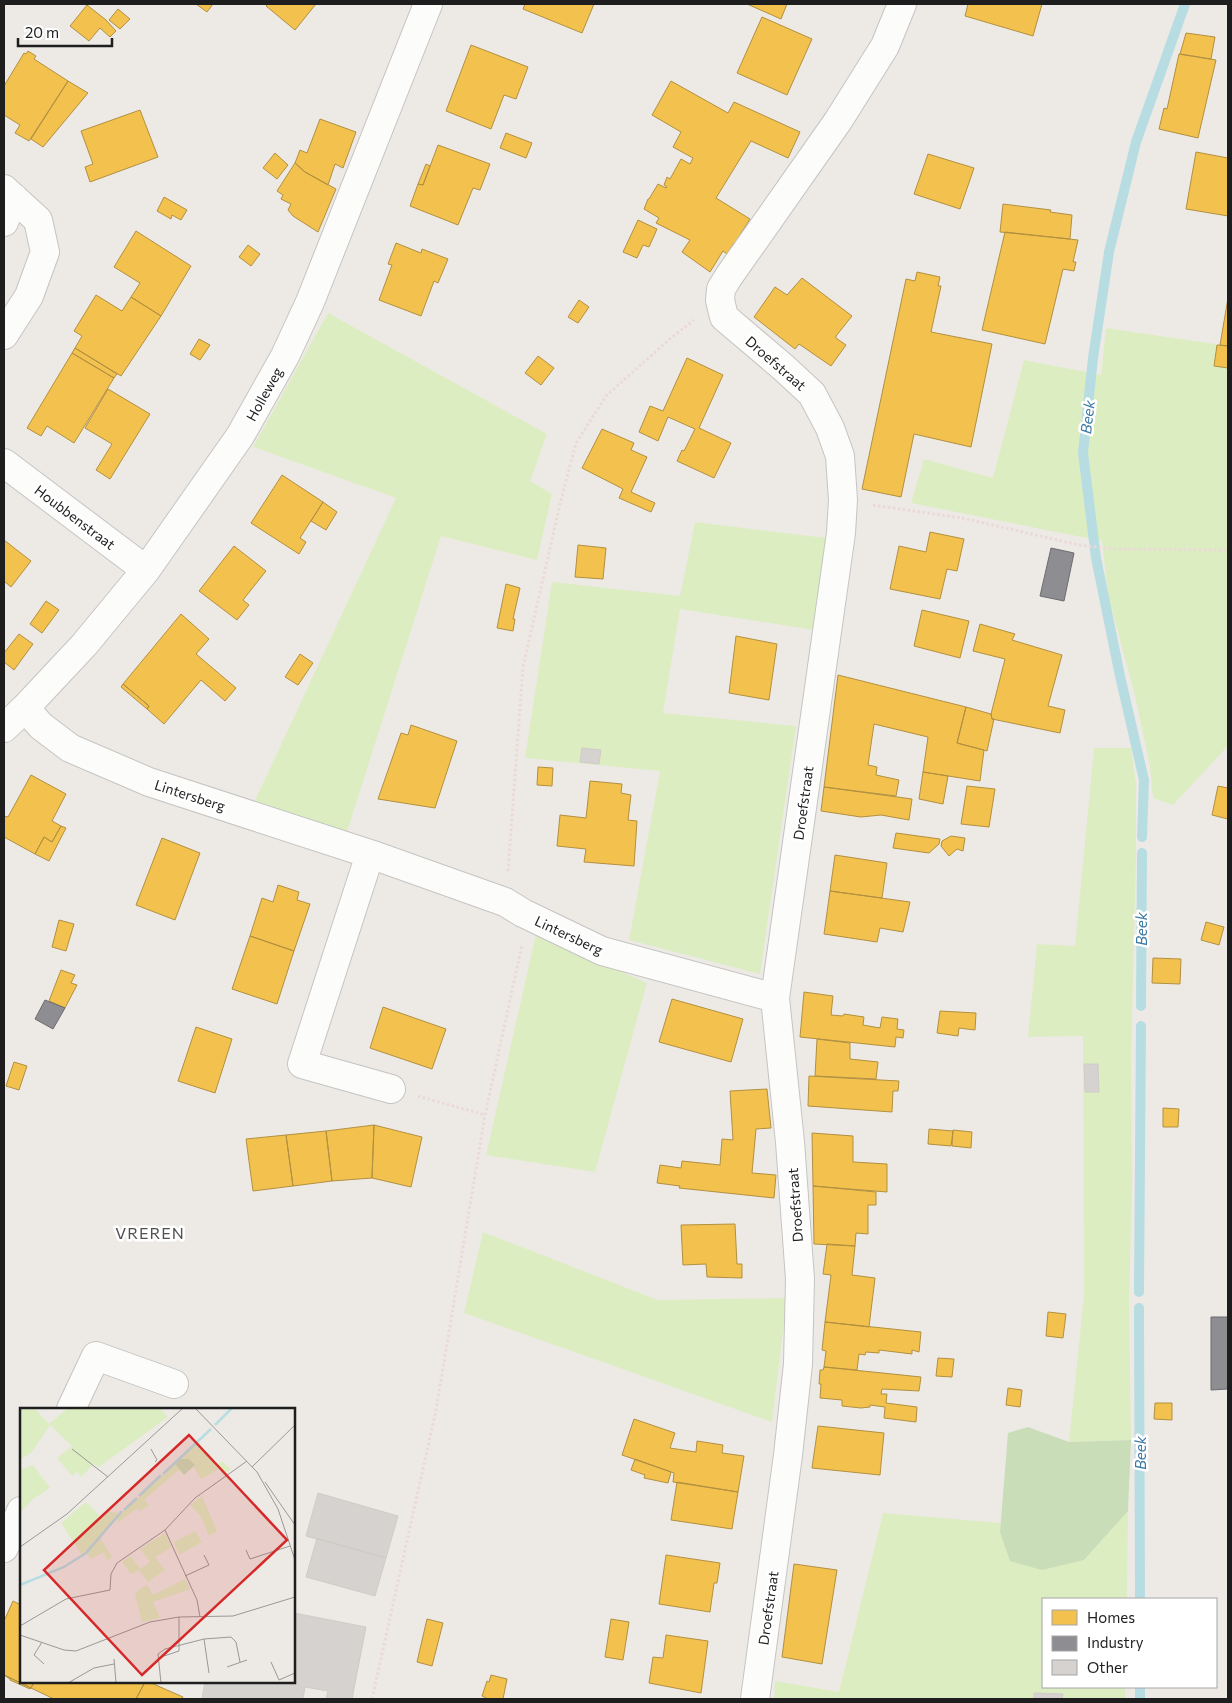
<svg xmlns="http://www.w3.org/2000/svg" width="1232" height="1703" font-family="Commissioner,sans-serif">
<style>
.grass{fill:#ddedc2}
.forest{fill:#c9ddb9}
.homes{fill:#f2c14e;stroke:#b29040}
.industry{fill:#8d8d92;stroke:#6c6c6f}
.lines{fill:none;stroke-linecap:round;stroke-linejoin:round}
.stream{stroke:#b7dde3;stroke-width:10}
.building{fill:#d5d2cf;stroke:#d0cbc7}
.minor-casing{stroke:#c5c4c2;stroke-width:30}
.path{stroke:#ebd9d8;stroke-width:3;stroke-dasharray:2.5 2.5;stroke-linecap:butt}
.minor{stroke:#fcfcfb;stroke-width:28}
.labels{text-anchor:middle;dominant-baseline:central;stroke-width:5;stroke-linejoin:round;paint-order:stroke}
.street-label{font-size:14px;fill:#1e1e1e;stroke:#fff}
.water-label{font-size:15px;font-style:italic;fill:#3d7aa6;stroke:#fff}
.quarter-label{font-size:16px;letter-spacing:1px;fill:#515151;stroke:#fff}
.inset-river{fill:none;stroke:#b7dde3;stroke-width:2.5}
.inset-road{fill:none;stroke:#9a9896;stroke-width:1}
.view{fill:#d62828;fill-opacity:0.15;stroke:#d62828;stroke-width:2.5}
.inset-edge{fill:none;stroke:#1e1e1e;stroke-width:2.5}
</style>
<rect width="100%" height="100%" fill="#edeae6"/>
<path class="grass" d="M328 313 547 434 530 481 552 494 537 560 441 536 347 832 253 805 396 498 253 447Z
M1106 328 1228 346V746L1173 805 1153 798 1150 767 1135 696 1108 595 1102 541 911 503 924 459 993 478 1024 360 1101 375Z
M695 522 826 538 814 630 680 609 663 713 796 726 760 974 629 940 660 771 525 758 552 582 680 596Z
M1094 748H1131L1136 783V858L1131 1058 1132 1182 1129 1306 1131 1440 1069 1442 1084 1295 1083 1036 1028 1037 1037 944 1075 946Z
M536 934 647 983 595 1172 486 1155Z
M483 1232 658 1300 787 1298 772 1422 464 1313Z
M1128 1511 1127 1599H1043V1687H1125V1699H774L775 1681 839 1692 883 1513 1001 1523 1000 1532 1084 1560Z"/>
<path class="forest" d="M1028 1427 1069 1442 1131 1440 1128 1511 1084 1560 1042 1570 1010 1561 1000 1532 1008 1433Z"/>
<path class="homes" d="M196 4H213L207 12Z
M268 4H316L295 30 266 6Z
M525 4H594L582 33 523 9Z
M747 4H787L781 19Z
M968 4H1042L1033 36 965 16Z
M87 5 106 20 116 31 110 37 100 28 89 41 70 26Z
M118 9 130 19 120 29 109 20Z
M762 17 812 39 787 95 737 73Z
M1186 33 1215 37 1211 59 1180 54Z
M471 45 528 67 516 99 504 95 491 129 446 111Z
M28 51 36 56 34 59 68 81 29 141 15 133 20 125 4 115V86L24 53 26 54Z
M1179 54 1216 60 1198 138 1159 129 1164 108 1167 109Z
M68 81 88 93 43 147 31 139Z
M671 81 728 113 734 102 800 132 788 158 751 141 716 198 750 219 735 243H734L727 254 723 251 710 272 682 252 690 240 656 223 659 218 644 209 648 199H649L658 184 666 188 667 187 664 185 667 177 670 179 681 159 690 164 693 158 673 147 681 132 652 115Z
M140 110 158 157 90 182 85 167 93 164 81 131Z
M320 119 356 132 343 168 335 164 328 185 305 172 295 163 300 150 307 153Z
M506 133 532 143 526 158 500 148Z
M438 145 490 164 480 190 473 188 458 225 410 206 418 184 423 185Z
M1196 152 1228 158V216L1186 209Z
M275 153 288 165 277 179 263 168Z
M928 154 974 168 960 209 914 194Z
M295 163 305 172 336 189 318 232 293 216 288 210 291 204 281 199 283 195 277 191Z
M426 164 430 166 423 185 418 184Z
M164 197 187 210 181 220 172 215 171 219 157 211Z
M1003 204 1051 210 1050 212 1072 215 1070 239 1000 232Z
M638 220 657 229 649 247 643 245 637 258 623 252Z
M136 231 191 266 161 316 131 297 140 283 114 267Z
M1005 232 1078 240 1073 262H1076L1074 271 1063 269 1045 344 982 330Z
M396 243 421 253 422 249 448 259 438 283 434 281 421 316 379 300 392 265 388 264Z
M248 245 260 254 251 266 239 257Z
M917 272 940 277 938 286H941L931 332 992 344 971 447 914 434 901 497 862 489 906 279 915 281Z
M802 278 852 316 836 336V338L846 345 831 366 799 344 795 349 754 317 775 287 787 295Z
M96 295 122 311 131 297 161 316 121 376 75 348 82 336 74 331Z
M1228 298V346L1220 345Z
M579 300 589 307 578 323 568 317Z
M199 339 210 345 200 360 190 354Z
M1217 345 1228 346V368L1214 366Z
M75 348 117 374 114 378 72 353Z
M72 353 114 378 74 443 47 426 41 436 27 428Z
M538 356 554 368 541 385 525 373Z
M687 358 723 375 699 428 731 443 714 478 677 461 682 450 684 451 695 429 668 417 658 441 639 432 650 406 663 411Z
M108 389 150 414 110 479 96 470 112 444 85 428Z
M602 429 634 443 631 450 647 457 631 492 655 503 651 512 619 498 623 489 582 468Z
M282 475 323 502 300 538 306 542 299 554 251 523Z
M323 502 337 512 326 530 311 521Z
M930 532 964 539 957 571 947 569 940 599 890 589 899 546 926 552Z
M4 540 31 561 11 587 4 581Z
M578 545 606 548 603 579 575 577Z
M234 546 266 571 243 600 249 605 237 620 199 591Z
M506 584 520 588 513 619H515L513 631 497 628Z
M46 601 59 610 42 633 30 624Z
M922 610 969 621 960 658 914 646Z
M181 614 209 639 196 654 236 688 225 701 201 680 164 724 147 709 149 706 123 684Z
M980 624 1015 634 1012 640 1062 655 1048 706 1065 710 1060 733 992 719 991 714 1005 659 973 651Z
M19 634 33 644 14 670 4 662V653Z
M736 636 777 644 769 700 729 693Z
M300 654 313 663 298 685 285 677Z
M838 675 966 707 957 743 984 750 980 781 923 772 928 737 874 724 868 765 877 767 876 775 899 780 896 796 824 787Z
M123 684 149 706 147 709 121 687Z
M966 707 991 714 992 719H994L987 751 957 743Z
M411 725 457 741 435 808 378 799 401 733 408 735Z
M538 767 553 768 552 786 537 785Z
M923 772 948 776 943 804 919 799Z
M31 775 66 794 52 821 61 826 52 842 44 837 35 854 4 837V816L8 817Z
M590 781 622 784 621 793 631 795 628 820 637 821 634 866 584 862 586 849 557 846 560 815 586 818Z
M967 786 995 789 989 827 961 824Z
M1218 786 1228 788V819L1212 815Z
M824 787 912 799 909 820 881 815 861 817 821 811Z
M61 826 66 828 49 861 35 854 44 837 52 842Z
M896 833 940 839 939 844 929 853 893 848Z
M951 836 965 838 963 851 957 849 949 856 941 846 942 841Z
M162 838 200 853 175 920 136 905Z
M835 855 887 863 882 898 830 891Z
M278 885 299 892 297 900 310 904 294 951 250 936 262 898 273 902Z
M830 891 910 902 903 932 880 928 877 942 824 934Z
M59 920 74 924 66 951 52 947Z
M1206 922 1224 927 1219 945 1201 940Z
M250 936 294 951 277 1004 232 989Z
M1153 958 1181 959 1180 984 1152 983Z
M61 970 75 975 71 983 77 985 65 1008 49 1001Z
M804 992 833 996 831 1015 843 1016 844 1014 864 1017 863 1025 880 1028 882 1017 898 1019 897 1029 904 1030 903 1038 896 1037 895 1047 800 1037Z
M672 999 743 1019 731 1062 659 1042Z
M383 1007 446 1029 432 1069 370 1048Z
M940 1011 976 1013 975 1030 959 1028 958 1036 937 1033Z
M196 1027 232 1039 215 1093 178 1081Z
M817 1039 850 1043V1059L878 1062 876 1079 815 1076Z
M14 1062 27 1066 19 1090 6 1086Z
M809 1076 899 1081 898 1091H893L892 1112 808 1106Z
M767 1089 771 1128 756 1129 752 1173 776 1175 774 1198 679 1188 680 1186 657 1183 660 1165 681 1168 682 1161 720 1165 722 1139 733 1140 730 1091Z
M1163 1108 1179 1109 1178 1127H1163Z
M374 1125 372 1178 332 1181 326 1131Z
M374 1125 422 1137 411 1187 372 1178Z
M929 1129 953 1131 951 1146 928 1144Z
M953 1130 972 1132 971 1148 952 1146Z
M326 1131 332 1181 293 1186 286 1135Z
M812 1133 853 1136V1162L887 1164V1192L813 1186Z
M286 1135 293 1186 253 1191 246 1139Z
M813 1186 876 1192V1205H868V1234L856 1233 855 1246 814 1244Z
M735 1224 737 1264H742V1278L707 1277 706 1264 683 1265 681 1225Z
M827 1244 855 1246 852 1275 875 1278 869 1327 825 1322 831 1275 823 1274Z
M1048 1312 1066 1314 1063 1338 1046 1336Z
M825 1322 921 1332 919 1352 912 1350V1354L879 1350V1353L866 1352 865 1355 859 1354 857 1370 824 1367 826 1351 822 1350Z
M938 1358 954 1359 952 1377 936 1376Z
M824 1367 921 1377 919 1391 882 1389 881 1394H887L886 1403 917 1407 916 1422 884 1418 885 1407 870 1405V1407L861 1408 842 1406V1400L820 1398 821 1384H819L820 1370H823Z
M1008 1388 1022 1390 1020 1407 1006 1405Z
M1155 1403H1172V1420L1154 1419Z
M634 1419 675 1433 670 1448 696 1452 697 1441 723 1445 722 1453 744 1456 738 1492 673 1482 674 1473 622 1455Z
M818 1426 884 1433 880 1475 812 1468Z
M635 1459 671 1472 668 1483 644 1478 645 1475 631 1470Z
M677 1482 738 1492 732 1529 671 1520Z
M666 1555 720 1563 717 1583H714L710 1612 659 1604Z
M794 1564 837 1570 822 1664 782 1657Z
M13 1601 21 1605V1682H34L31 1688 4 1675V1621Z
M427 1619 443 1623 432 1666 417 1662Z
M611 1619 629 1622 623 1660 605 1657Z
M666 1635 708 1641 701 1693 649 1683 653 1657 663 1658Z
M4 1675 27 1686 31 1688 30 1689 10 1680V1679Z
M491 1675 507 1679 503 1699H488L482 1696 487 1681 489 1682Z
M34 1682H145L136 1699H54L31 1688Z
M145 1682H149L183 1697 182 1699H136Z"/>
<path class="industry" d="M1051 548 1074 553 1064 601 1040 596Z
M45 1000 65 1008 53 1029 35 1019Z
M1211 1317H1228V1389L1211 1390Z"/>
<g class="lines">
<path class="stream" d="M1142 837 1144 780 1120 676 1096 558 1083 453 1093 358 1109 252 1136 142 1185 4
M1141 1006 1142 853
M1139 1292 1141 1026
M1139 1308 1140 1599
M1140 1687V1699"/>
</g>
<path class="building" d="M582 748 601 750 599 764 580 762Z
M1084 1064H1098L1099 1092H1085Z
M318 1493 398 1516 386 1558 306 1536Z
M317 1538 386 1558 375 1596 306 1577Z
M294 1613 366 1627 352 1699H326L328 1691 305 1687 303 1699H202L205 1682H294Z
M1034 1693 1063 1694 1062 1699H1034Z"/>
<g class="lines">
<g class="minor-casing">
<path id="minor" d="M4 189 38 220 45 252 29 296 4 335
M4 222 14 198
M4 463 146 570
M25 708 41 726 70 748 149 782 370 854 505 902 523 913 602 951 775 998
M4 728 25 708 84 645 146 570 240 436 285 356 310 302 428 4
M370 854 302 1064 391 1089
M71 1409 96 1356 174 1384
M4 1548 21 1511
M755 1699 788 1455 798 1364 800 1279 790 1142 775 998 841 533 843 500 840 456 830 428 812 394 784 368 724 317 720 300 721 289 729 276 838 121 885 46 902 4"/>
</g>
<path class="path" d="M873 505 962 518 1079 545 1112 549 1228 550
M508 871 523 667 560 504 576 443 606 396 671 338 694 320
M418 1096 485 1115
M372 1699 436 1410 485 1115 522 945"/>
<use href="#minor" class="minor"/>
</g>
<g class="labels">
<g class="street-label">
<text transform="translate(776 363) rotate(41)">Droefstraat</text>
<text transform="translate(264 394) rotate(-61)">Holleweg</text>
<text transform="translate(75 517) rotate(37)">Houbbenstraat</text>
<text transform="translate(190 795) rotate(18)">Lintersberg</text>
<text transform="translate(803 803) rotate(-82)">Droefstraat</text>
<text transform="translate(569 935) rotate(25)">Lintersberg</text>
<text transform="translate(795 1205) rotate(-94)">Droefstraat</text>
<text transform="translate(768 1608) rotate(-82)">Droefstraat</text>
</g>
<g class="water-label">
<text transform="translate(1087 417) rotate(-83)">Beek</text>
<text transform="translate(1141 929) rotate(-90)">Beek</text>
<text transform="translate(1140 1453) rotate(-90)">Beek</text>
</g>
<g class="quarter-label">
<text x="150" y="1232">VREREN</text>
</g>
</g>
<g transform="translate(20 1408)">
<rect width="275" height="275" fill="#edeae6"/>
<path d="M0 0H14L29 16 48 0H140L148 9 79 59 74 56 61 69 57 64 52 68 37 50 52 38 30 17 12 44 0 52ZM178 35 197 57 202 53 211 61 204 67 199 61 181 71 169 51H161ZM155 56 160 61 124 92 129 97 120 103 117 100 99 114 96 111 98 108ZM13 57 30 80 13 91 0 105V58L3 61ZM182 88 197 123 189 128 180 107 170 97ZM66 94 81 109 87 103 98 105 80 130 92 149 87 152 84 144 71 151 66 143 62 147 41 115ZM175 123 182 134 159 147 154 134ZM145 125 152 139 135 149 145 162 128 174 119 162 111 166 102 154 111 148 120 161 130 154 120 141ZM165 171 170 181 133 194 140 210 122 214 115 186 120 181 127 177 133 187Z" fill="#ddedc2"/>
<path d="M161 51H169L175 57 164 67 155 56Z" fill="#c9ddb9"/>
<path class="inset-river" d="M195 17 212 0M143 66 191 21M119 88 141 67M104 102 117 90M0 177 44 159 66 145 102 103"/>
<path class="inset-road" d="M175 0 237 64 258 101 275 152M52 41 88 69M131 41 137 52 135 54M232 59 275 17M245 74 275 117M145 122 177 192 180 209M0 139 47 106 163 0M226 142 230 151 270 138M165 168 189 157 184 147M0 218 46 191 90 182 91 166 97 155 145 122 175 90 227 53M0 227 44 242 56 243 130 214 159 209 213 208 275 189M184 231 189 265M22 234 14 247 24 256M138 250 159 243V209M94 251 96 275M251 254 259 272 275 265M207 259 227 252M48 275 74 260 94 256M141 275 138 246 145 241 184 231 211 229 216 234 220 254"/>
<path class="view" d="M169 27 267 132 122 267 24 162Z"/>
<rect width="275" height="275" class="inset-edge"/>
</g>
<rect width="1232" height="1703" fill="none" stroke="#1e1e1e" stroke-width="10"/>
<rect x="1042" y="1598" width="175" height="90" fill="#ffffff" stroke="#a5a5a5"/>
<rect x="1052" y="1610" width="25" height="15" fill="#f2c14e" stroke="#a5a5a5"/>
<text x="1087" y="1623" font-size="15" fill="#1e1e1e">Homes</text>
<rect x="1052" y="1636" width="25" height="15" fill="#8d8d92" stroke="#a5a5a5"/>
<text x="1087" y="1648" font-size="15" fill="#1e1e1e">Industry</text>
<rect x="1052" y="1660" width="25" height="15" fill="#d5d2cf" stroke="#a5a5a5"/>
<text x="1087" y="1673" font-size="15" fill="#1e1e1e">Other</text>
<path d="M18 38v8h94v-8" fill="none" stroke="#1e1e1e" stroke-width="2.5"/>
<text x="25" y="38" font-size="15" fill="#1e1e1e" stroke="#ffffff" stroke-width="4" paint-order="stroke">20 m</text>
</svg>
